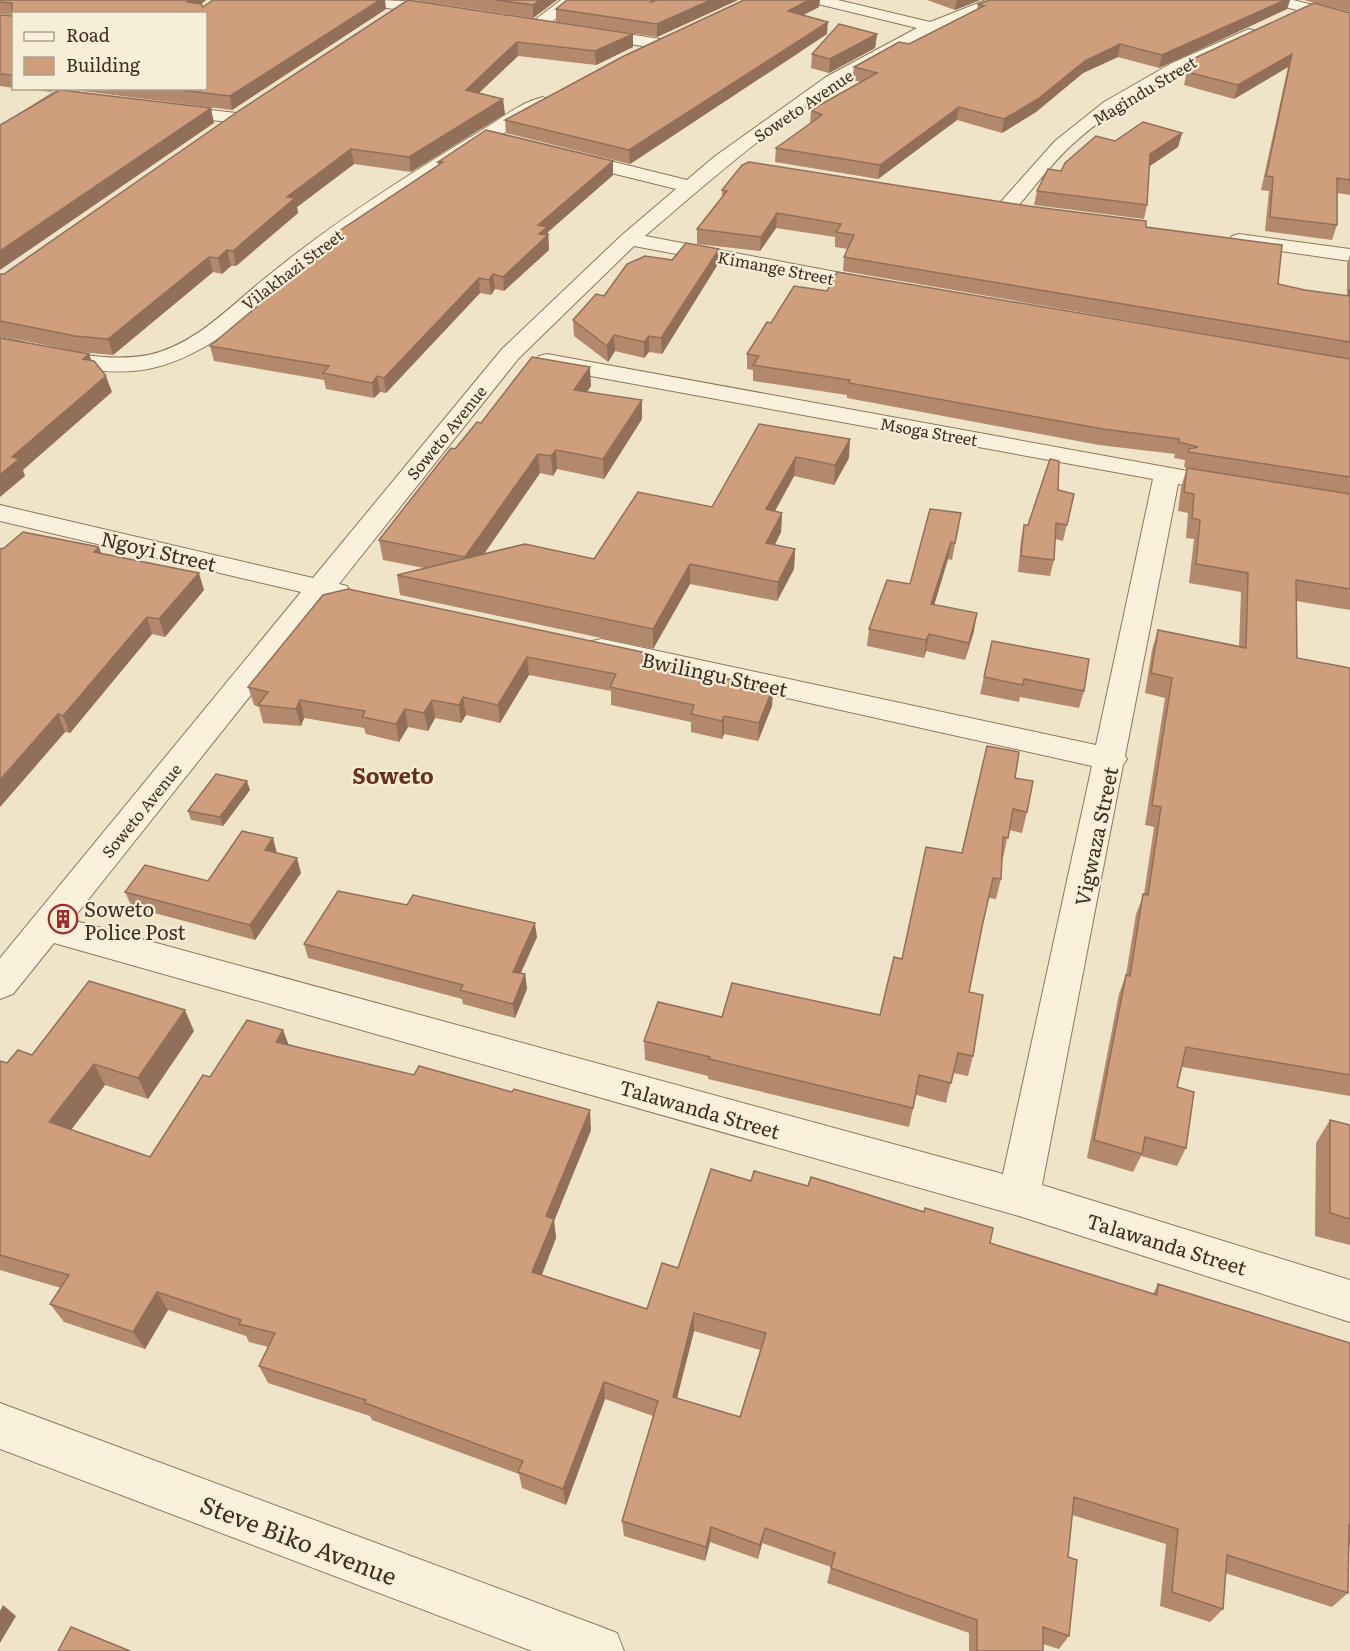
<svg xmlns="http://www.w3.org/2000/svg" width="1350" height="1651" font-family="Literata,serif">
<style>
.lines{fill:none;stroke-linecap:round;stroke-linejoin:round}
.minor-casing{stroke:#8d765c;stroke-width:2}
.minor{fill:#faf1dc;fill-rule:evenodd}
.wall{fill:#b2896c;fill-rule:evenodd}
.shaded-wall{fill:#916f58}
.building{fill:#cf9f7d;stroke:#916f58;stroke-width:1.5;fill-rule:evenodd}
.labels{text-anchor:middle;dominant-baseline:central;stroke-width:4.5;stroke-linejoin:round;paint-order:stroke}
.far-street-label{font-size:16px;fill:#3d2e20;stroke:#f7eed8}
.street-label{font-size:20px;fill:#3d2e20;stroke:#f7eed8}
.poi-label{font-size:20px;fill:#3d2e20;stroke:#f7eed8;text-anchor:start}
.quarter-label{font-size:22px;font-weight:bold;fill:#6b2e1e;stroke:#f7eed8}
.near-street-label{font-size:24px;fill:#3d2e20;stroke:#f7eed8}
</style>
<rect width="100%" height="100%" fill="#f0e4c8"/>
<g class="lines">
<g class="minor-casing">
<path id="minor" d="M360 0C378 0 444 0 454 12L446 17 368 5Z
M561 0H579L544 28H532L530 25 532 22Z
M811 0H838L930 22 986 0H1008L1005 3C948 26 891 51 838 85 769 128 707 183 645 236L878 280 886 281 889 286 886 291 878 292 634 246 518 359 339 584 347 586 351 592 347 598 337 601 328 598 72 920 1003 1174 1092 766 602 657 592 655 587 648 592 641 602 639 1096 745 1153 479 547 368 539 366 535 361 539 356 547 354 1237 480 1241 485 1237 490 1228 493 1178 484 1125 756 1127 759 1123 765 1042 1185 1350 1280V1322L1019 1216 54 943 13 994 0 999V958L301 592 0 521V505L313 578 502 349 622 235 676 189 563 161 561 157 563 153 570 151 687 180 714 157 826 77 917 28 814 3Z
M1267 0H1293L1350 14V24L1270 3Z
M589 28 660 39 668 44 660 49 583 36 581 33 583 30Z
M1249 29 1255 31 1257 34 1255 37C1192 65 1128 95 1076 141 1052 162 1033 189 1012 213H998L995 209 998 205 1055 141 1104 102 1172 63Z
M61 88H82L0 140V127Z
M543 97 552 102 549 106C470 152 395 202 321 256 266 296 218 355 148 369 99 378 47 361 0 351V337C47 347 100 364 148 355 196 345 232 304 269 275 334 222 407 175 479 132 499 120 521 102 543 97Z
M169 105 236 113 245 118 236 123 163 114 160 110Z
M1239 234 1350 249V261L1232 244 1229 240 1232 236Z
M0 1403 599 1626 617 1633 624 1651H532L0 1449Z"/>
</g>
<use href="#minor" class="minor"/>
</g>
<path class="wall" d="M0 0 201 4 203 7 386 9 232 110 82 91 81 88H206L14 14V88L0 86V15L12 16V15L0 14Z
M408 0 633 34V47L596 65 518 56 479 93 505 114 411 172 354 164 297 207 298 213 236 266H231L222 274 213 272 113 355 80 352 0 336V274H4Z
M414 0H557L533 18Z
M567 0H738L657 37 556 22V9Z
M927 0H980L955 10Z
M990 0H1290L1287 9 1159 68 1118 57 1083 73 1036 112 1002 133 957 120 878 179 775 162 776 148 810 124 811 110 861 82 852 80 854 67 909 44 977 10 978 4Z
M1304 0H1350V12Z
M819 7 803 15 827 34 630 164 506 133 505 120Z
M1350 13V195L1337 193V225L1332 240 1265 231 1269 191 1261 190 1288 67 1234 99 1184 85 1186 76 1183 75 1186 62Z
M877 34 875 48 829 73 811 68 812 54Z
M20 88H56L51 92Z
M1182 133 1178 147 1149 166 1147 205 1144 219 1034 205 1037 191 1061 171 1115 141Z
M438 162 613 175 548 232 549 250 504 291 495 289 491 295 480 293 386 393 380 392 374 398 326 389 324 380 214 361 210 346 334 242 333 235 438 165Z
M722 190 1146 227 1278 284 1305 290 1346 296 1347 294V264L1350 255V359L843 271 844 257 848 249 835 247V237L776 228 760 251 697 244V229L722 197Z
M672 260 718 264 662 354 649 352 644 358 615 351 608 362 574 336 573 320 604 296Z
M827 291 1350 359V610L1296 601 1297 658 1350 668V1096L1182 1067 1177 1087 1186 1148 1177 1166 1141 1156 1133 1172 1087 1158 1119 994 1126 975 1136 914 1144 894 1154 827 1145 825 1165 698 1145 693 1152 650 1158 630 1239 646 1241 592 1189 583 1194 539 1186 538 1188 513 1178 511 1181 487 1187 468 1184 467 1185 460 1174 458 1175 454 1099 445 847 398V395L753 381V370L747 369V354L771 323Z
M591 386 587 392 642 400V419L604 479 557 469 553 476 540 473 484 554 594 559 712 507 759 424 849 458 834 485 794 476 775 511 782 513 781 532 775 545 795 549 794 569 777 601 690 584 653 649 400 595 397 575 424 568 383 560 379 540 455 449 481 423Z
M1058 490 1074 494 1063 541 1055 539 1054 560 1050 576 1018 572 1021 540 1024 525H1028Z
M961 513 952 560 948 559 934 605 974 631 965 660 926 651 924 658 867 646 869 629 910 584Z
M102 554 204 590 165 637 152 634 70 733 65 732 0 807Z
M323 595 773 688 772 706 758 741 724 734 722 739 691 732V722L611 705V691L529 675 500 723 466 715 461 723 435 718 428 731 408 727 399 742 366 734 364 728 304 718 301 726 263 723 259 707 254 705 248 687Z
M992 641 1084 691 1079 708 1020 697 1019 702 980 694Z
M1015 778 1027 812 1022 833 1009 830 1003 858H1002L1001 879 996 899 988 898 969 992 973 1056 968 1076 953 1073 946 1103 916 1095 909 1127 708 1079V1076L645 1060 644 1041 722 1017 880 1015 902 959 962 853Z
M250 790 223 826 191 820 188 811Z
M277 853 301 873 255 940 132 907 125 892 208 881Z
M537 937 520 973 525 974 527 989 515 1018 463 1004 462 999 308 958 304 944Z
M283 1030 288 1044 591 1130 554 1221 556 1238 542 1275 647 1309 678 1268 751 1181 990 1243 1153 1294 1158 1284 1350 1343V1546L1348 1545V1593L1332 1607 1225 1573 1223 1609 1210 1622 1160 1606 1166 1544 1072 1515 1068 1557 1069 1636 1059 1649 1043 1644V1651H969V1633L827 1583 831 1567 762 1543 758 1559 710 1542 705 1561 624 1536 622 1521 653 1416 605 1399 566 1505 522 1488 519 1474 372 1420 370 1416 268 1383 259 1366 268 1347 249 1342 246 1336 168 1310 145 1349 64 1322 50 1304 61 1288 0 1270V1061L7 1063 32 1055 194 1031 148 1099 105 1085 71 1130 150 1157 210 1077ZM694 1331 760 1350 740 1417 677 1398Z
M1330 1120 1350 1125V1245L1315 1236 1316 1143Z"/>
<path class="shaded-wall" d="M189 0H206L190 14 187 2Z
M380 0H385L386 9 232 110 230 96Z
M540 0H557L533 18V5Z
M711 0H738L657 37V24Z
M809 0H820L819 7 788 23V11Z
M957 0H980L955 10Z
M1285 0H1290L1287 9 1159 68 1162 55Z
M828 22 827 34 630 164 629 150Z
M633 34V47L596 65 595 51Z
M877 34 875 48 829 73 830 59Z
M517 42 518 56 467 104 466 90Z
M1120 44 1118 57 1083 73 1036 112 1002 133 1004 119 1085 61Z
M1292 54 1288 67 1234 99 1238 85Z
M503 99 505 114 411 172 409 157Z
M959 107 957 120 878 179 880 165Z
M211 108 214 123 0 270V251Z
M1182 133 1178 147 1147 168 1150 154Z
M351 149 354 164 297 207 298 213 236 266 233 251 287 197Z
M613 161V175L548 232 549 250 504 291 503 277 538 225Z
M777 213 776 228 760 251 761 237Z
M719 249 718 264 662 354 661 338Z
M227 250 231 266 222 274 218 258Z
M209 257 213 272 113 355 108 339Z
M493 274 495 289 491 295 489 280Z
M479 278 480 293 386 393 384 378Z
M614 335 615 351 608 362 607 346Z
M649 336V352L644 358V342Z
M89 354 95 370 83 359Z
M590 367 591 386 575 409 574 390Z
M106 376 112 392 23 470 25 476 0 497V475L12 457Z
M377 376 380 392 374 398 372 383Z
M642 400V419L604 479 603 459Z
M850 439 849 458 834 485 835 465Z
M556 450 557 469 553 476 551 456Z
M538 454 540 473 468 577 465 557Z
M796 457 794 476 765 529 766 509Z
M782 513 781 532 765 563 766 543Z
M951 542 948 559 929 622 931 604Z
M99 547 105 564 94 552Z
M795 549 794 569 777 601 778 582Z
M690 564V584L653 649V629Z
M199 573 204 590 165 637 159 619Z
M977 613 974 631 965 660 969 643Z
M147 617 152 634 70 733 63 716Z
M929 634 926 651 924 658 926 640Z
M647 653V671L642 661Z
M527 657 529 675 500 723 498 705Z
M773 688 772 706 758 741 759 723Z
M463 697 466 715 461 723 459 705Z
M300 700 304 718 301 726 296 709Z
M432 700 435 718 428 731 424 713Z
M405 709 408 727 399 742 396 724Z
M58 714 65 732 0 807V780Z
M724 716V734L722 739V721Z
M247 781 250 790 223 826 220 817Z
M273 838 277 853 265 850Z
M297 858 301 873 255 940 250 925Z
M535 923 537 937 515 986 513 972Z
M525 974 527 989 515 1018 513 1004Z
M185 1010 194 1031 148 1099 138 1078Z
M283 1030 291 1051 276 1042Z
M94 1064 105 1085 61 1143 49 1122Z
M590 1110 591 1130 554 1221 556 1238 535 1291 532 1272 546 1216Z
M157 1292 168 1310 145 1349 133 1332Z
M694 1313V1331L673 1414V1397Z
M604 1382 605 1399 566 1505 563 1489Z
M711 1527 710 1542 705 1561 706 1547Z
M765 1528 762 1543 758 1559 760 1545Z
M3 1605 16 1616 0 1643V1611Z"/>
<path class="building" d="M0 0H189L187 2 201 4 203 7 213 0H380L230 96 164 88H206V14H14V75L0 74V15L12 16V3L0 2Z
M408 0 633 34 595 51 517 42 466 90 503 99 409 157 351 149 287 197 295 198 233 251 227 250 218 258 209 257 108 339 75 336 0 321V274H4L240 110Z
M496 0H540L533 5Z
M567 0H653L651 2 658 0H711L657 24 556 9Z
M744 0H809L788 11 828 22 629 150 505 120 624 56Z
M990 0H1285L1162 55 1120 44 1085 61 1038 99 1004 119 959 107 880 165 776 148 822 115 811 110 877 73 854 67 899 42 909 44 984 6 978 4Z
M1314 3 1350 13V180L1337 178V225L1270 217 1273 177 1266 176 1292 54 1238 85 1187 72 1199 65 1186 62Z
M839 24 877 34 830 59 812 54Z
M60 90 211 108 0 251V125Z
M1143 122 1182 133 1150 154 1147 205 1037 191 1048 169 1061 171 1065 163 1096 136 1115 141Z
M486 130 613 161 538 225 547 227 539 234 548 235 503 277 493 274 489 280 479 278 384 378 377 376 372 383 323 373 329 366 210 346 341 236 333 235 443 162H438Z
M749 162 1028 206 1146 221V227L1282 245 1278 284 1305 290 1349 296V290H1350V342L844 257 854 235 836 232 841 224 777 213 761 237 697 229 727 191 722 190 742 165Z
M686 243 719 249 661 338 649 336 644 342 614 335 607 346 573 320 596 294 604 296 627 264 645 256 672 260Z
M837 272 1350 359V477L1188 452 1189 449 1198 447 1179 442V439L1103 429 849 383 850 380 753 365 759 356 747 354 767 322 771 323 794 286 827 291Z
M0 338 89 354 83 359 94 361 106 376 12 457 19 459 0 475Z
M532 357 590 367 574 390 642 400 603 459 556 450 551 456 538 454 465 557 379 540 451 448 455 449 477 422 481 423Z
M759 424 850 439 835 465 796 457 766 509 782 513 766 543 795 549 778 582 690 564 653 629 397 575 525 544 594 559 638 492 712 507Z
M1050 459 1059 461 1058 490 1074 494 1067 525 1056 523 1054 560 1021 556 1024 525H1028Z
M1187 468 1350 494V589L1296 580 1297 658 1350 668V1075L1186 1047 1177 1087 1194 1092 1186 1148 1145 1137 1142 1154 1094 1140 1126 975 1130 976 1143 894 1148 895 1161 807 1152 805 1172 678 1151 673 1158 630 1246 648 1248 573 1196 564 1200 520 1192 518 1194 494 1184 492Z
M930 509 961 513 955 543 951 542 931 604 977 613 969 643 929 634 926 640 869 629 887 580 910 584Z
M23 532 99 547 94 552 199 573 159 619 147 617 63 716 58 714 0 780V549L4 548Z
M348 589 647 653 642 661 773 688 759 723 724 716 722 721 691 714 694 705 610 687 616 674 527 657 498 705 463 697 459 705 432 700 424 713 405 709 396 724 362 717 365 711 300 700 296 709 258 705 268 692 248 687 323 595Z
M992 641 1089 659 1084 691 1024 679 1023 685 984 677Z
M987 746 1019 752 1015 778 1033 781 1027 812 1013 809 1008 838 1003 837 1001 879 993 878 982 927 969 992 983 995 973 1056 958 1053 951 1083 919 1075 913 1108 709 1059 710 1057 644 1041 658 1002 722 1017 732 983 880 1015 894 957 902 959 926 847 962 853Z
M216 774 247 781 220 817 188 811Z
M242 831 273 838 265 850 297 858 250 925 125 892 145 865 208 881Z
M338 891 407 905 413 895 535 923 513 972 525 974 513 1004 460 990 463 985 304 944Z
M89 981 185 1010 138 1078 94 1064 49 1122 150 1157 203 1075 210 1077 247 1020 283 1030 276 1042 414 1075 419 1066 512 1092 514 1089 590 1110 546 1216 554 1219 532 1272 647 1309 662 1263 678 1268 711 1169 751 1181 754 1171 808 1186 811 1177 924 1212 925 1208 993 1228 990 1243 1157 1295 1158 1284 1350 1343V1526L1349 1525 1348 1593 1227 1555 1223 1609 1172 1592 1178 1529 1074 1497 1068 1557 1077 1560 1069 1636 1043 1627V1651H977V1620L831 1568 835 1553 765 1528 760 1545 711 1527 706 1547 622 1521 658 1401 604 1382 563 1489 518 1472 523 1461 365 1403 366 1400 259 1366 275 1333 239 1324 241 1320 157 1292 133 1332 50 1304 69 1275 0 1255V1061L7 1063 18 1050 32 1055ZM694 1313 766 1333 740 1417 673 1397Z
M1330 1120 1350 1125V1219L1330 1213Z
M71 1627 130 1651H58Z"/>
<defs>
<g id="building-ring" transform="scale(1.5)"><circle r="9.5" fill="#f7eed8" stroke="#9e2a2b" stroke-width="1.5"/><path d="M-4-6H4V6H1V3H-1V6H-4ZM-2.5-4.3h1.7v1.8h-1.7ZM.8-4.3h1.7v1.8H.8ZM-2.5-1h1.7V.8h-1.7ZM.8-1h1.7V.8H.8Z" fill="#9e2a2b"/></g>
</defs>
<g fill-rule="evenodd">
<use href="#building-ring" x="63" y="919"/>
</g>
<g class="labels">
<g class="far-street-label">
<text transform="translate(1144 90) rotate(-31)">Magindu Street</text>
<text transform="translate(803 105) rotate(-34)">Soweto Avenue</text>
<text transform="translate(776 267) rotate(11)">Kimange Street</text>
<text transform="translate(292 269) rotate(-37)">Vilakhazi Street</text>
<text transform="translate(929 431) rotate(10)">Msoga Street</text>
<text transform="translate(446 432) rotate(-51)">Soweto Avenue</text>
<text transform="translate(141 810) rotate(-51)">Soweto Avenue</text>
</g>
<g class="street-label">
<text transform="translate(159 550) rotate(13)">Ngoyi Street</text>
<text transform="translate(715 673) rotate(12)">Bwilingu Street</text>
<text transform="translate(1095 836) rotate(-78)">Vigwaza Street</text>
<text transform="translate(700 1108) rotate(16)">Talawanda Street</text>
<text transform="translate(1167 1243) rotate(17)">Talawanda Street</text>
</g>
<g class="poi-label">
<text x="84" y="908">Soweto<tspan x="84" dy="23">Police Post</tspan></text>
</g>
<g class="quarter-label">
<text x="393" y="774">Soweto</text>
</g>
<g class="near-street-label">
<text transform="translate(299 1539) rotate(21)">Steve Biko Avenue</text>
</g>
</g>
<rect x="12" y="12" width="195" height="78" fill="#f7eed8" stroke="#ada18e" stroke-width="1.5"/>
<rect x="24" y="32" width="30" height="9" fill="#faf1dc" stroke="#ada18e" stroke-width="1.5"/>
<text x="66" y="42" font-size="18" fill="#3d2e20">Road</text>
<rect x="24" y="57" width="30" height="18" fill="#cf9f7d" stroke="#ada18e" stroke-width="1.5"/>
<text x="66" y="72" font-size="18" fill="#3d2e20">Building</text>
</svg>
